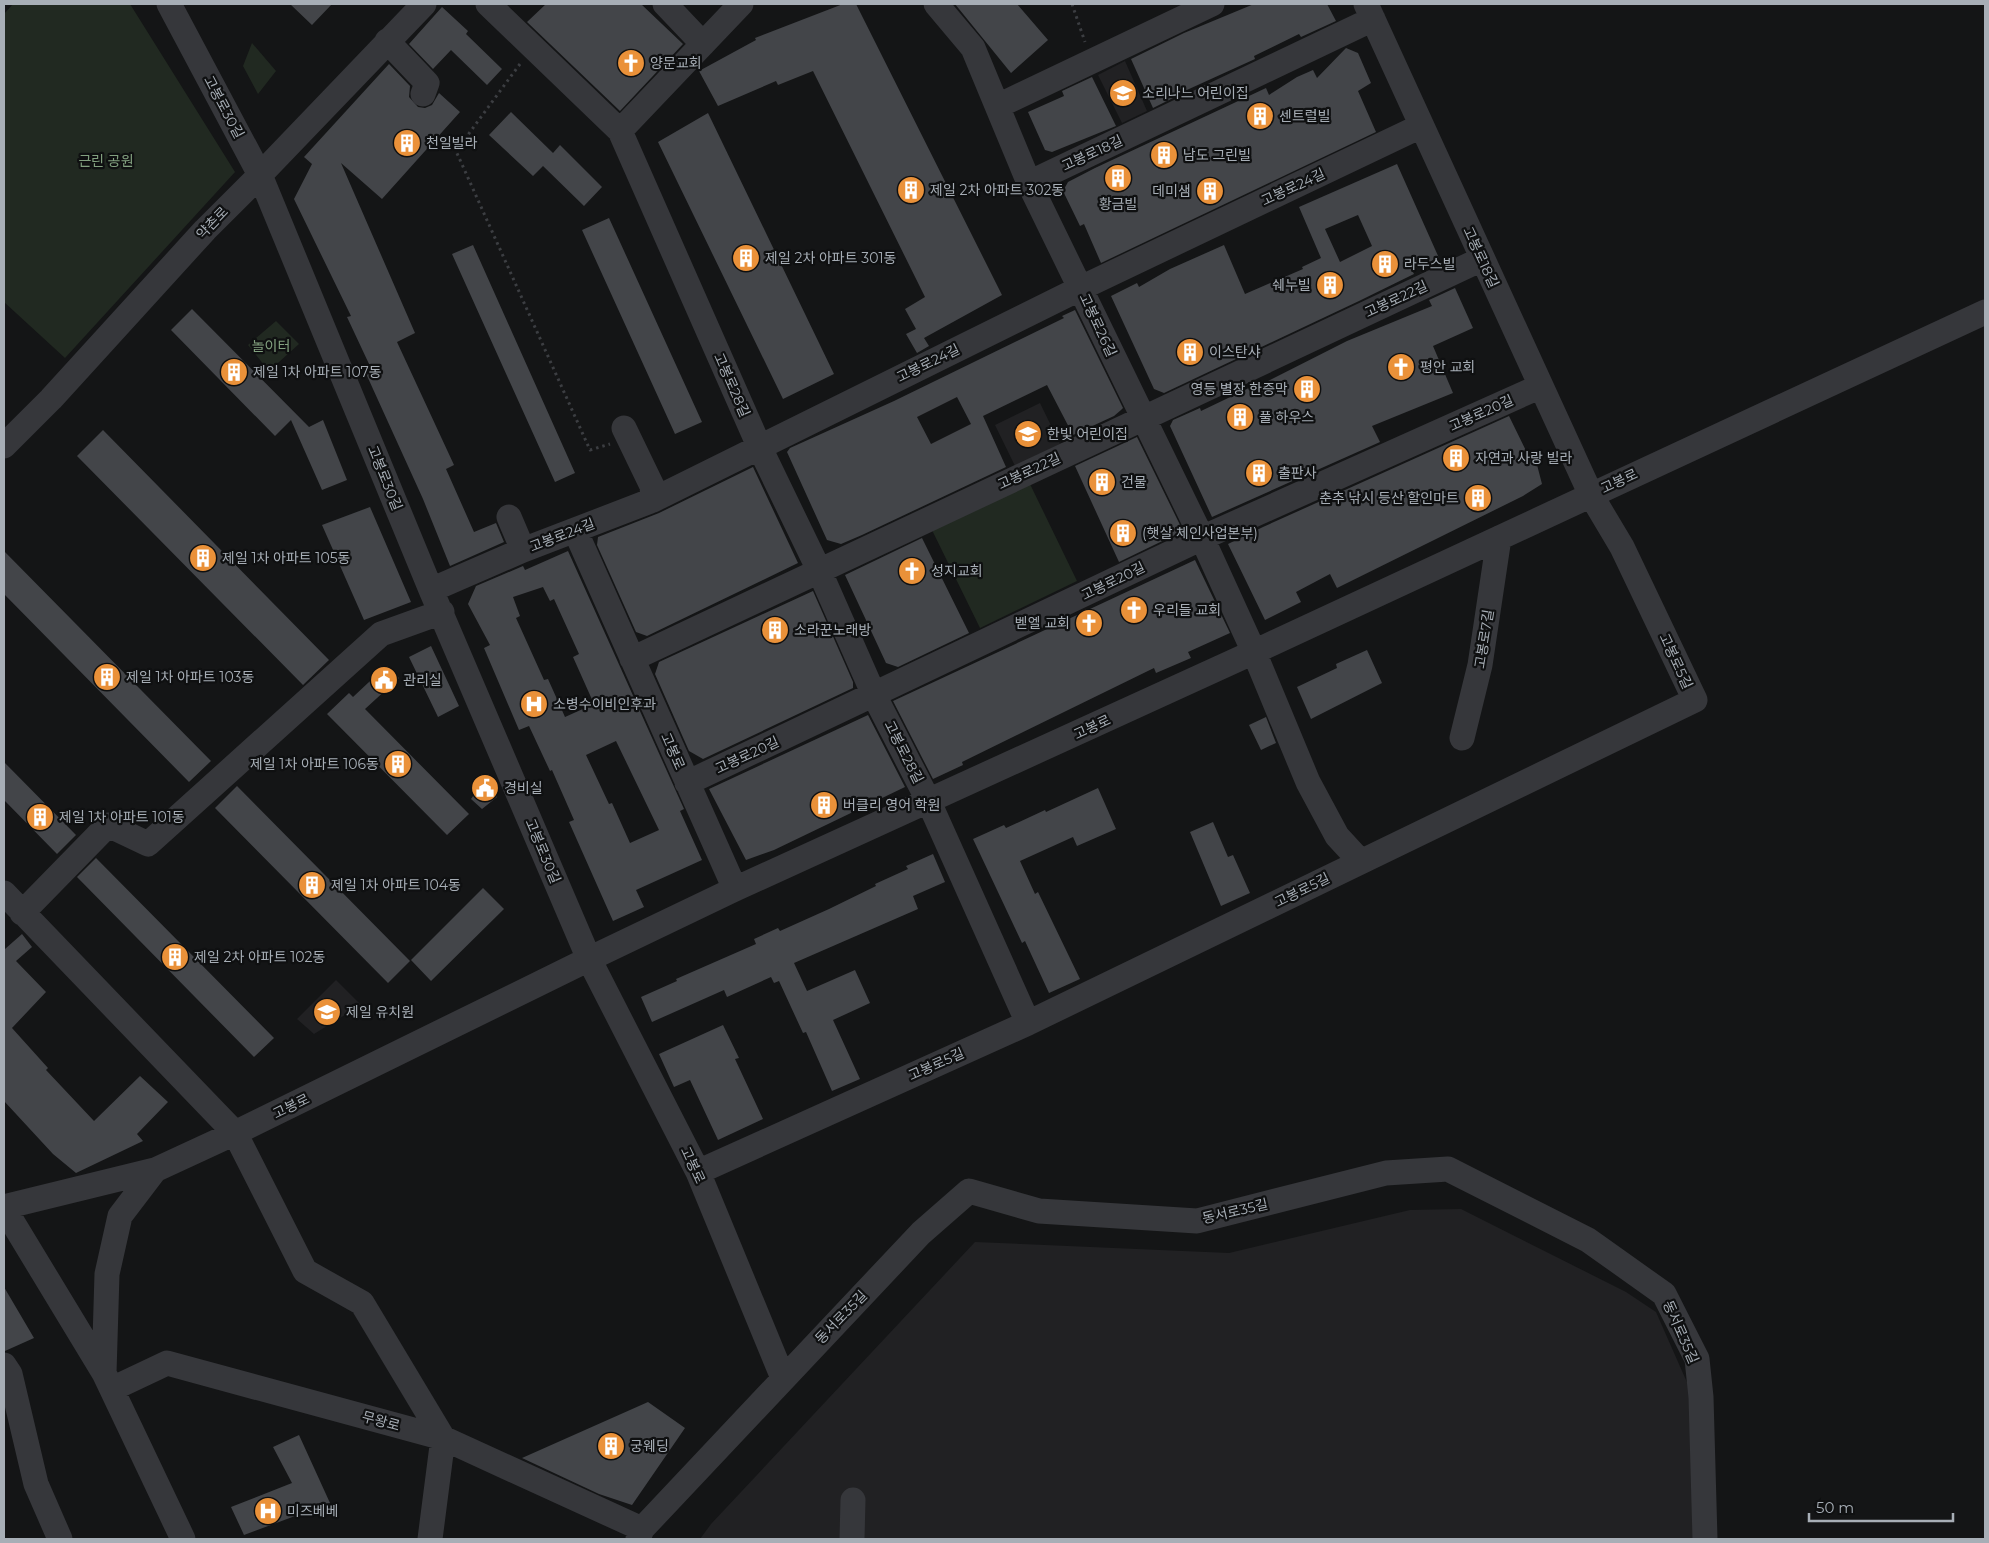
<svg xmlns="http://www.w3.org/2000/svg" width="1989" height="1543" font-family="Montserrat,'Noto Sans KR',sans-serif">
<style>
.built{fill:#212123}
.green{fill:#212921}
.building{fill:#434549;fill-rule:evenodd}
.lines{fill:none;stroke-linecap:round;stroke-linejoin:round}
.path{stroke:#3c3e42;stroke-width:3;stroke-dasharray:2.5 4;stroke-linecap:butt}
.minor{stroke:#36373b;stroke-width:25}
.labels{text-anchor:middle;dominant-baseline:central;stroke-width:4.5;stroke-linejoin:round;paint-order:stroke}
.poi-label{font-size:14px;fill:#a7aeb6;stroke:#0f1011;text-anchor:start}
.street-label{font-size:14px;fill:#a7aeb6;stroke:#0f1011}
.park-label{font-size:14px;fill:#82a07f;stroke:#0f1011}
</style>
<rect width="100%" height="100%" fill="#141516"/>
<path class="built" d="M1125 61 1147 111 1122 123 1098 75Z
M1040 403 1060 444 1015 466 995 425Z
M336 980 361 1005 314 1034 297 1019Z
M1461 1209 1626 1292 1656 1312 1697 1405 1693 1539H700L711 1524 975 1242 1229 1253 1410 1210Z"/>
<path class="green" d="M13 4H130L235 172 65 358 4 302V14Z
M252 43 276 71 258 94 243 66Z
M276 321 299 344 269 371 248 345Z
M1029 482 1077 581 980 628 931 528Z"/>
<path class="building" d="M290 4H332L312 25Z
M546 4H641L683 44 620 111 527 22Z
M843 4H856L1002 295 924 338 929 346 917 353 906 334 916 329 905 309 925 297 813 71 778 85 776 81 718 106 699 71 756 40 755 38Z
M955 4H1017L1048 40 1011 73Z
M1254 4H1327L1336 21 1301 37 1299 34 1254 56 1255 59 1178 94 1179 95 1153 108 1131 59 1184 33Z
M442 7 468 31 466 34 502 69 487 85 451 50 433 69 409 44Z
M1346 48 1358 53 1371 83 1358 91 1376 132 1101 263 1084 224 1080 226 1063 191 1068 182 1095 168 1266 88 1269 95 1297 77 1313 70 1317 78Z
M389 64 410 86 409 97 418 107 425 108 432 105 439 93 460 112 382 199 341 163 415 333 397 342 454 465 446 469 474 532 496 523 504 542 450 566 423 499 363 367 369 364 347 317 351 316 294 199 312 164 304 157Z
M1092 77 1116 126 1052 152 1045 150 1028 112 1064 96 1062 91Z
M511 112 553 153 560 145 602 187 584 206 543 166 533 176 489 135Z
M708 113 834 374 783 399 658 142Z
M1397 164 1439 258 1412 270 1414 274 1359 301 1164 393 1154 389 1111 296 1137 283 1139 287 1170 269 1224 245 1245 294 1303 269 1302 267 1321 258 1299 207ZM1358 215 1372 246 1340 262 1325 229Z
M609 218 702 422 675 434 582 230Z
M473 245 575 473 555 482 452 254Z
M1455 288 1473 328 1433 346 1453 393 1372 426 1380 442 1212 517 1170 426 1173 420 1200 408 1201 411 1249 388 1250 390 1347 341 1432 306 1429 300Z
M192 309 309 427 323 420 347 480 322 490 291 420 275 436 171 330Z
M1075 310 1123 408 1121 410 1114 416 1073 435 1047 385 983 416 1006 467 862 535 841 544 827 540 787 452 790 448 894 401 1064 318 1062 316ZM957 397 971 424 931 444 917 417Z
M1509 416 1532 463 1536 461 1542 484 1523 496 1337 588 1330 574 1296 592 1301 602 1265 620 1228 544 1263 527Z
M103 430 329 660 303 685 77 456Z
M1137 437 1182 529 1181 532 1119 562 1075 466Z
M753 467 798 563 647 636 636 632 597 545 598 537 659 513Z
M370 507 411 602 364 620 322 525Z
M922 538 969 633 898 667 886 663 845 575Z
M4 551 211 761 189 782 4 594Z
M568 551 684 809 680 811 702 860 636 890 644 907 613 921 569 822 574 820 552 770 550 771 529 726 519 730 484 648 490 645 468 604 476 586 523 566 525 570ZM543 587 550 601 554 599 579 654 573 657 594 704 565 717 548 679 544 680 516 618 520 616 513 597ZM616 741 659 830 630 843 612 803 609 804 586 755Z
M1195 560 1230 633 1188 652 1191 658 1156 673 1154 668 962 762 963 765 933 779 893 701Z
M813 591 853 682V688L703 759 689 751 655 674 659 662Z
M431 646 459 706 438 717 409 657Z
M1367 650 1382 683 1311 719 1297 687 1337 668 1336 664Z
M385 667 399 678 365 709 469 814 447 835 327 714 349 693 353 697Z
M868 715 905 787 774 850 746 860 709 789Z
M1266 717 1276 743 1261 750 1249 725Z
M4 762 76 835 57 854 4 800Z
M485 779 497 797 482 809 471 799Z
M237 786 410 961 388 983 215 808Z
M1098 788 1116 829 1077 846 1073 837 1020 861 1035 894 1038 892 1080 979 1049 993 1025 941 1022 943 973 839 1004 825 1006 828 1045 810 1046 812Z
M1213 822 1228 857 1233 855 1250 893 1221 906 1190 832Z
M933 854 945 882 913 896 918 909 794 963 807 991 855 970 870 1003 833 1020 860 1079 832 1091 806 1032 803 1033 779 981 774 983 771 977 727 997 724 990 652 1022 641 997 677 981 676 979 756 944 754 939 778 928 780 931 829 909 876 886 875 884 908 869 906 866Z
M96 858 274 1038 254 1057 77 877Z
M483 888 504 909 431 981 411 960Z
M22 934 32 947 16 961 46 992 12 1028 48 1068 46 1070 94 1121 140 1076 168 1102 137 1134 143 1141 76 1173 53 1154 4 1101V948L5 949Z
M723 1025 739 1058 735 1059 763 1119 718 1140 690 1080 674 1087 659 1054Z
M4 1287 34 1338 5 1351H4Z
M648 1402 685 1428 632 1505 599 1494 522 1458Z
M299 1435 330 1503 244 1535 231 1507 292 1483 273 1447Z"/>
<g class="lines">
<path class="path" d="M1072 4 1085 42
M520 64 456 151 590 450 610 444"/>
<path class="minor" d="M169 4 260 175 431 590 589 959 698 1172 783 1378
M488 4 620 131 759 446 819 570 874 695 929 802 1028 1023
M665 4 703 44
M936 4 973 48 1029 183 1202 538 1254 652 1308 782 1337 836 1360 861
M387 41 427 83 423 94
M998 106 1212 4
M620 131 741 4
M1029 183 1373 19
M624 428 652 486 653 500
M4 446 51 399 205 230 260 175 424 4
M509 517 523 550
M575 530 735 889
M431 590 523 550 653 500 1081 288 1421 126
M632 659 1482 259
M1462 738 1480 665 1499 538
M687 783 1202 538 1541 386
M4 893 235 1133 305 1271 362 1303 443 1438 430 1539
M22 913 108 825 148 844 381 634 442 612
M698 1172 1028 1023 1695 700 1622 547 1591 495 1366 4
M4 1207 155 1170 235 1133 589 959 735 889 1254 652 1985 312
M4 1208 104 1373 183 1539
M4 1365 10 1374 36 1484 60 1539
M104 1373 107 1274 120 1216 155 1170
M112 1389 167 1363 443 1438 642 1529
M638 1539 642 1529 921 1233 969 1191 1039 1211 1197 1221 1386 1173 1448 1169 1588 1240 1664 1294 1697 1359 1701 1397 1705 1539
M852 1539 853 1500"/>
</g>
<defs>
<g id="church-disc" transform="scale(1.4375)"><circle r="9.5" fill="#ea9139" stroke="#0f1011"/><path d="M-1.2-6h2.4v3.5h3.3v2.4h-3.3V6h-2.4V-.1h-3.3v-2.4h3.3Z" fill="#fff"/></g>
<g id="school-disc" transform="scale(1.4375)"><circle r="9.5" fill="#ea9139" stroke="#0f1011"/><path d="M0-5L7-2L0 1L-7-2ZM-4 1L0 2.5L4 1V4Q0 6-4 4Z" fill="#fff"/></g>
<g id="building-disc" transform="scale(1.4375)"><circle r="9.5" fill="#ea9139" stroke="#0f1011"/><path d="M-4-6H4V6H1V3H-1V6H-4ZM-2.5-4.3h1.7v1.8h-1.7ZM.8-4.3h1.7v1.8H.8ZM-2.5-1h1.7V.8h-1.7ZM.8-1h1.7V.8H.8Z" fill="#fff"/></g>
<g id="civic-disc" transform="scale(1.4375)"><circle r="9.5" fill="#ea9139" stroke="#0f1011"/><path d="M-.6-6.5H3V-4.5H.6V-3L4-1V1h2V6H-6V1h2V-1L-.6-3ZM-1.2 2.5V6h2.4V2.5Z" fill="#fff"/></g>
<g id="hospital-disc" transform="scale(1.4375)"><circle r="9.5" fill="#ea9139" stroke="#0f1011"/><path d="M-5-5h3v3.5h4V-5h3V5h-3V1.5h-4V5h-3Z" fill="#fff"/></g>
</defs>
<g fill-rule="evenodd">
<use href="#church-disc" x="631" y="63"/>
<use href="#school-disc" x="1123" y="93"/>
<use href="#building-disc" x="1260" y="116"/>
<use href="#building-disc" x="407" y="143"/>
<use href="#building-disc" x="1164" y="155"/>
<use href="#building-disc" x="1118" y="178"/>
<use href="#building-disc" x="911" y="190"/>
<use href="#building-disc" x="1210" y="191"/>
<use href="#building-disc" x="746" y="258"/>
<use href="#building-disc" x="1385" y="264"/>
<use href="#building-disc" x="1330" y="285"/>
<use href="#building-disc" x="1190" y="352"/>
<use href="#church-disc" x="1401" y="367"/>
<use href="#building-disc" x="234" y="372"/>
<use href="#building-disc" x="1307" y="389"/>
<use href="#building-disc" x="1240" y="417"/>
<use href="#school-disc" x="1028" y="434"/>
<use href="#building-disc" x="1456" y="458"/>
<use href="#building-disc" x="1259" y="473"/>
<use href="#building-disc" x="1102" y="482"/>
<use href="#building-disc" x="1478" y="498"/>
<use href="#building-disc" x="1123" y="533"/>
<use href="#building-disc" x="203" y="558"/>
<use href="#church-disc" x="912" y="571"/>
<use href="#church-disc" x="1134" y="610"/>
<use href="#church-disc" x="1089" y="623"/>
<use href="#building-disc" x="775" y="630"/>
<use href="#building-disc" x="107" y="677"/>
<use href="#civic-disc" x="384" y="680"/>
<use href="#hospital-disc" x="534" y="704"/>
<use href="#building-disc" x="398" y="764"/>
<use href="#civic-disc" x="485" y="788"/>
<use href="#building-disc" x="824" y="805"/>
<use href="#building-disc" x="40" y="817"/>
<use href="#building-disc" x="312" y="885"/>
<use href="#building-disc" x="175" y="957"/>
<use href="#school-disc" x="327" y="1012"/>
<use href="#building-disc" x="611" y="1446"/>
<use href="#hospital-disc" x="268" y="1511"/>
</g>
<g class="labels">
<g class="poi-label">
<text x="650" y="63">양문교회</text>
<text x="1142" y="93">소리나느 어린이집</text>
<text x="1279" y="116">센트럴빌</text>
<text x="426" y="143">천일빌라</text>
<text x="1183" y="155">남도 그린빌</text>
<text x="930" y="190">제일 2차 아파트 302동</text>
<text x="1191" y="191" text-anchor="end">데미샘</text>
<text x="1118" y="204" text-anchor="middle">황금빌</text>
<text x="765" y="258">제일 2차 아파트 301동</text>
<text x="1404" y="264">라두스빌</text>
<text x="1311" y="285" text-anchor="end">쉐누빌</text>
<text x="1209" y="352">이스탄샤</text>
<text x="1420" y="367">평안 교회</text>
<text x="253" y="372">제일 1차 아파트 107동</text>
<text x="1288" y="389" text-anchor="end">영등 별장 한증막</text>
<text x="1259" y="417">풀 하우스</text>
<text x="1047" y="434">한빛 어린이집</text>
<text x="1475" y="458">자연과 사랑 빌라</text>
<text x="1278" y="473">출판사</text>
<text x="1121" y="482">건물</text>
<text x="1459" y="498" text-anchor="end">춘추 낚시 등산 할인마트</text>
<text x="1142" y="533">(햇살 체인사업본부)</text>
<text x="222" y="558">제일 1차 아파트 105동</text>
<text x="931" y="571">성지교회</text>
<text x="1153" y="610">우리들 교회</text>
<text x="1070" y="623" text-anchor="end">벧엘 교회</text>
<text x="794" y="630">소라꾼노래방</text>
<text x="126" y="677">제일 1차 아파트 103동</text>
<text x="403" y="680">관리실</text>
<text x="553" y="704">소병수이비인후과</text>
<text x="379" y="764" text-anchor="end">제일 1차 아파트 106동</text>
<text x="504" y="788">경비실</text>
<text x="843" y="805">버클리 영어 학원</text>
<text x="59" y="817">제일 1차 아파트 101동</text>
<text x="331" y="885">제일 1차 아파트 104동</text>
<text x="194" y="957">제일 2차 아파트 102동</text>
<text x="346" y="1012">제일 유치원</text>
<text x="630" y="1446">궁웨딩</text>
<text x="287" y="1511">미즈베베</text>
</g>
<g class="street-label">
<text transform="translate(224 107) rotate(62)">고봉로30길</text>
<text transform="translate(1092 153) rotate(-25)">고봉로18길</text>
<text transform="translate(1293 187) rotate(-25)">고봉로24길</text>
<text transform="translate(212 223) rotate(-46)">약촌로</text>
<text transform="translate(1481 257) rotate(65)">고봉로18길</text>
<text transform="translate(1396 299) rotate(-25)">고봉로22길</text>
<text transform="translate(1098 325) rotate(65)">고봉로26길</text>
<text transform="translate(928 363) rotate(-26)">고봉로24길</text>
<text transform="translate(732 385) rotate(66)">고봉로28길</text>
<text transform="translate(1481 413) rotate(-24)">고봉로20길</text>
<text transform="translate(1029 471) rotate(-25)">고봉로22길</text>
<text transform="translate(385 478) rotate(68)">고봉로30길</text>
<text transform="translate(1619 481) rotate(-25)">고봉로</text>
<text transform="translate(562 535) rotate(-21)">고봉로24길</text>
<text transform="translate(1113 581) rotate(-26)">고봉로20길</text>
<text transform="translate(1484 639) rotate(-81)">고봉로7길</text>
<text transform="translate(1676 661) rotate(65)">고봉로5길</text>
<text transform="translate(1092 727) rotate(-25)">고봉로</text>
<text transform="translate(673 751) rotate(66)">고봉로</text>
<text transform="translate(904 752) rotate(63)">고봉로28길</text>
<text transform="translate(747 755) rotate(-25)">고봉로20길</text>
<text transform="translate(543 851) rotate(67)">고봉로30길</text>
<text transform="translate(1302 890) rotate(-26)">고봉로5길</text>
<text transform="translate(936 1064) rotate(-24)">고봉로5길</text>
<text transform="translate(291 1106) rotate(-26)">고봉로</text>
<text transform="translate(693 1165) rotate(65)">고봉로</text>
<text transform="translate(1235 1211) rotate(-13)">동서로35길</text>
<text transform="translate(841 1317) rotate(-46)">동서로35길</text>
<text transform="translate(1681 1332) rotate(66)">동서로35길</text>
<text transform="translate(381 1421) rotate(15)">무왕로</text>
</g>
<g class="park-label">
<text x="106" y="161">근린 공원</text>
<text x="271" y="346">놀이터</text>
</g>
</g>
<rect width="1989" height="1543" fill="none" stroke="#a7aeb6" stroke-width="10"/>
<path d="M1809 1513v8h144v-8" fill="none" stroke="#a7aeb6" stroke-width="2.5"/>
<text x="1816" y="1513" font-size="15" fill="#a7aeb6" stroke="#0f1011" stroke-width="4" paint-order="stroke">50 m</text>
</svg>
